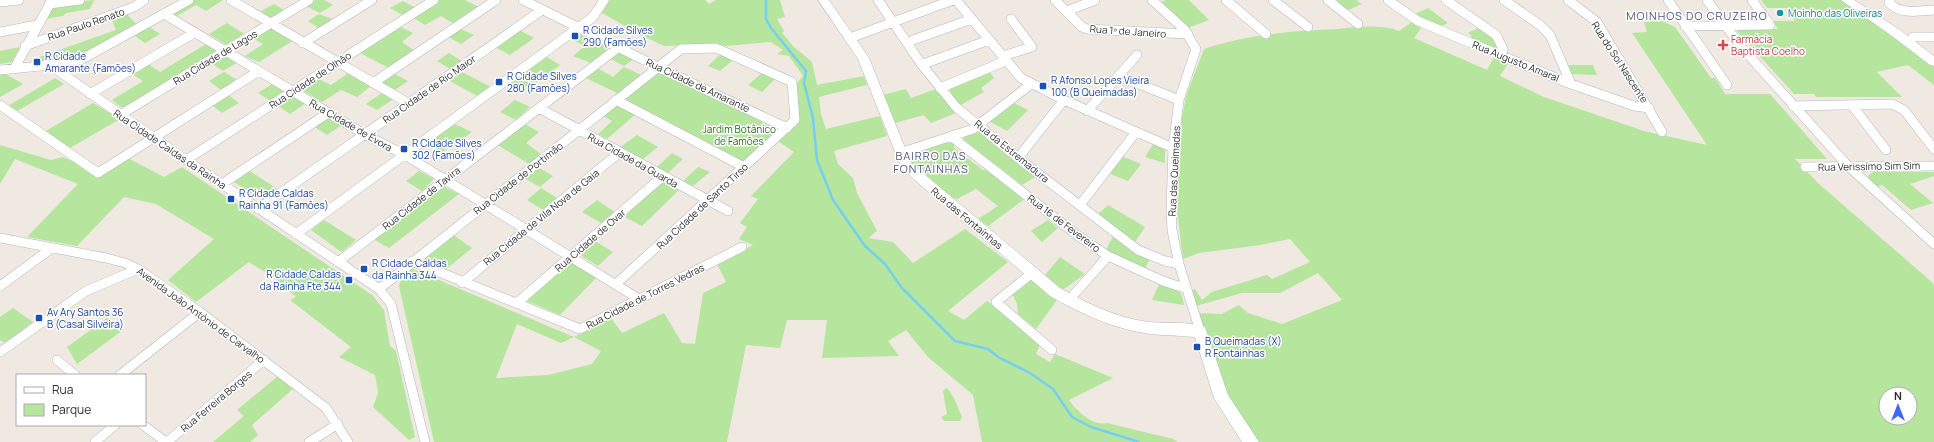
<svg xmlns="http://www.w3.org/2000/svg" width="1934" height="442" font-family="Manrope,sans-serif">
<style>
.green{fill:#b6e59e;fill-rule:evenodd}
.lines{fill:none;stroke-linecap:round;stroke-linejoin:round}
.stream{stroke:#75cff0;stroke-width:2.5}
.street-casing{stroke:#b4b7c1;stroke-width:10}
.secondary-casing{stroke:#b4b7c1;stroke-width:1}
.street{stroke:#fff;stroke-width:9}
.secondary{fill:#fff;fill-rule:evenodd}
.culture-dot{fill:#0f9aa8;stroke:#fff;stroke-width:1.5}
.transit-dot{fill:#1a4fb4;stroke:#fff;stroke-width:1.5}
.health-dot{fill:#e0444e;stroke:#fff;stroke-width:1.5}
.labels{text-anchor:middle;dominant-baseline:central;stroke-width:3;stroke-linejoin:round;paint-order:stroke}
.culture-label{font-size:10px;fill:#0d838f;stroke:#fff;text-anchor:start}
.street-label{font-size:10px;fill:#2e2e2e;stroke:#fff}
.transit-label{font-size:10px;fill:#164399;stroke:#fff;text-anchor:start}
.health-label{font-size:10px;fill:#be3a42;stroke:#fff;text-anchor:start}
.park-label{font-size:10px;fill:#2c6e1b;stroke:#fff}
.neighbourhood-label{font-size:11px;letter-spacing:1px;fill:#4d5680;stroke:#fff}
</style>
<rect width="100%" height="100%" fill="#efe9e1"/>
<path class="green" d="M94 0 90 9 66 13 63 16 44 19 54 4Z
M192 0H223L206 11 196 5 177 16 173 13Z
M315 0H324L333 5 320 13 306 6Z
M439 0H465L479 7 454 24 441 16 425 25 412 17Z
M610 0H705L709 4 716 0H780L785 17 777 19 784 31 782 33 793 46 812 62 817 85 864 76 867 85 819 97 821 114 826 129 880 116 887 136 834 151 838 164 853 178 857 193 877 231 868 238 893 242 913 263 965 229 1008 262 948 311 964 320 987 301 1040 344 1036 354 1050 362 1055 354 1113 378 1069 400C1077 411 1092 426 1107 423L1173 439 1178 442H982L973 395 928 357 906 330 888 341 899 356 822 358 827 320H787L780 348 746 345 727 442H434L399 286 402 275 410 268 574 337 611 318 622 333 664 313 682 343 695 344 703 293 726 282 717 264 753 245 739 239 747 227 740 223 758 199 751 196 794 152 778 141 799 120 797 83 803 76 789 56 777 54 783 50 771 42 726 46 716 44 664 46 641 35 602 13ZM517 324 561 343 574 337 601 351 592 364 548 375 496 378Z
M1166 0H1189L1209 20 1188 28 1159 3Z
M1337 0H1356L1362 4 1346 11 1338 5Z
M1761 0H1840L1879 25 1934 66V85L1908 65 1877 72 1902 97H1816L1814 94H1794L1737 31 1740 29H1778L1773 21H1795L1786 8H1767Z
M403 1 416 8 404 16 390 8Z
M274 4 286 11 271 19 261 11Z
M1428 8 1448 23 1439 27 1413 15Z
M126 13 138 26 81 56 34 62 31 60 116 30 111 18Z
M319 14 335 20 320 29 308 21Z
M1660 20 1675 27 1711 78H1715L1725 94H1770L1827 159H1795L1819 184 1934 284V442H1256L1227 399 1198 313 1222 314 1239 305 1248 313 1282 324 1342 300 1318 273 1280 293H1242L1196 306 1192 290 1195 289 1202 300 1212 292 1267 275 1272 279 1310 262 1290 239 1260 245 1199 253 1183 259 1177 210 1178 176 1182 118 1186 96 1204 49C1248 34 1292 31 1338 29 1357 27 1381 24 1399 31L1412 22 1422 27 1414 38 1487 70 1494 57 1509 62 1500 76 1544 97 1644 131 1707 145 1632 33 1647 32 1644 22ZM1886 394H1910V418H1886Z
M227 23 246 35 227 45 209 34Z
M148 26 160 34 145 43 132 34Z
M399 26 413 33 402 42 415 51 389 68 358 52Z
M1480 27 1493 36 1497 48 1495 49 1472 40 1471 35 1468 33Z
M269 28 294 40 259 62 245 56 263 44 252 38Z
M459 28 474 35 461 44 447 36Z
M519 30 534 38 510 55 495 47Z
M578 33 609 48 591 63 573 56 585 46 570 39Z
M206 44 219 50 126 107H121L112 100 143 81 130 73 147 63 160 72Z
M20 47 12 62 0 64V51Z
M620 49 635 58 624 66 609 58Z
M449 53 463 62 452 70 437 61Z
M722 53 734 59 720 71 708 66Z
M226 55 238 62 223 71 211 63Z
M547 57 560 65 525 91 511 83Z
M1568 65H1593L1597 75 1571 74Z
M624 67 641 75 619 94 584 77 597 68 613 77Z
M658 70 778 130 744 162 624 99Z
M460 71 491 87 479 97 448 80Z
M989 71 994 78 981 88 984 92 959 106 948 87Z
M224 72 237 80 221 90 209 81Z
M350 72 371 86 357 97 341 90 322 102 302 90 317 78 331 85Z
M4 73 23 84 0 97V74Z
M393 73 408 81 395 90 381 83Z
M762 73 775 79 762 92 748 85Z
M55 78 64 84 17 111 8 106Z
M274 83 287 91 271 101 258 93Z
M906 89 911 98 936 89 956 113 931 123 924 115 895 123 883 95Z
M383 92 395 98 377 110 366 104Z
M227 94 239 103 222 113 210 104Z
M293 95 306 103 290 114 277 105Z
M515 100 530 107 516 120 500 112Z
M1012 102 1028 110 1007 131 989 121Z
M93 103 120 119 70 148 46 131Z
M615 104 636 114 607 139 598 134 612 121 601 115Z
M328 116 342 125 327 135 313 126Z
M523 123 539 132 526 143 541 154 529 164 496 144Z
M455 124 472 132 442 152 426 144Z
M979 132 985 137 1037 176 1022 185 963 139 966 136Z
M637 135 658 147 643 159 619 148Z
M946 142 954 143V148L983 170 988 169 1026 198 988 226 978 219 998 206 976 189 957 199 952 198 912 164 911 154Z
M1154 143 1165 149V163L1145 157Z
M0 145 51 160 63 157 98 173 124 156 164 177 182 167 372 295 384 310 390 346 396 351 415 437 409 440 373 407 378 393 375 375 339 357 351 347 290 300 296 297 273 277 249 262 196 302 168 280 214 239 156 204 124 197 77 246 27 237 78 184 15 159 0 184Z
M672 153 683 159 668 173 657 167Z
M1121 156 1141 164 1128 181 1108 173Z
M536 166 553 176 540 187 522 177Z
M698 167 710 172 693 186 683 181Z
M248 170 279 190 262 200 234 182Z
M419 171 434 179 422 191 406 181Z
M1873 172H1934V176L1910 184 1933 203 1911 210 1882 185 1876 187 1870 181 1868 176Z
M664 181 680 189 642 226 623 216Z
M445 187 459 194 389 248 373 239 441 188Z
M541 188 557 198 543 210 527 200Z
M597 200 615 212 601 223 582 212Z
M1108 205 1145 227 1135 242 1098 214Z
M324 220 356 240 343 251H340L311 230Z
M1048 220 1058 228 1042 242 1031 231Z
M452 234 472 248 445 270 422 260Z
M1114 234 1150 258 1145 269 1106 250Z
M595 241 613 252 598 266 580 255Z
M1060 257 1085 274 1064 289 1058 287 1045 275Z
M567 263H572L597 277 560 315 527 301 528 297Z
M1032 280 1057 300 1036 329 1018 314 1017 304 1012 293Z
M1160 282C1176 289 1181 287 1184 305L1152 300Z
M13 308 33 322 5 343 0 340V317Z
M107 318 123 330 77 364 67 347Z
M278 376 293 389 252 425 258 435 250 442H213L244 416 237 410Z
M947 388 953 396 962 417 960 421H944L941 417 947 414 943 391Z"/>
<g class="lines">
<path class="stream" d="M766 0V19L771 28 806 71 804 83 813 118 817 160 833 200 865 246 885 264 902 288 955 341 988 349 998 357 1030 373 1053 389 1072 417 1091 427 1139 442"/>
<g class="street-casing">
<path id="street" d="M231 0 408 103
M523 0 658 67 787 128
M878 0 922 65 956 107 1018 158 1138 250 1165 261 1179 264
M956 0 1021 78 1064 100 1173 148
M1055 0 1082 27 1087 29 1188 34
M1152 0 1184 29 1196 49 1179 100 1173 148 1171 209 1172 230 1179 264 1200 331
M1226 0 1266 34
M1273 0 1308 27
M1328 0 1358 24
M1388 0 1418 21 1502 56 1571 84 1634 106 1649 108
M1446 0 1496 35 1503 49 1502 56
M1504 0 1541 26 1550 35 1571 84
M1568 0 1597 22 1662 132
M1668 0 1727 85
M1707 0 1742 48 1848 166 1934 244
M1890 0 1889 3C1901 15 1919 11 1934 10
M0 2 19 0
M49 4 80 0
M1067 11 1095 0
M164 14 364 134 405 155 639 299
M1685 26 1770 25 1752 0
M0 32 37 25
M1913 37H1934
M850 38 953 0
M913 40 972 19
M303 43 372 0
M25 46 134 7 144 0
M926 63 989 40
M50 65 67 64 84 58 189 0
M14 69 52 0
M0 70 50 65 186 160 379 289 391 304 425 442
M1119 76 1179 100
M373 83 496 0
M940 88 1003 62 1006 55 1032 47 1011 19
M90 94 194 33
M616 100 744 167
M0 105 98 173 259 71
M1852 105 1886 150
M1793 106 1892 104 1904 110 1934 149
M539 108 728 211
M1087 111 1137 55
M120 115 309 0
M952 137 1077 235 1108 256 1163 281 1187 289
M900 153 973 129 1031 84
M1018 158 1064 100
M186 160 434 0
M1805 167 1934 166
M222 184 328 113
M1080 205 1136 132
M258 209 542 10
M296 234 593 17 604 0
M0 238 106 258 125 263 138 269 200 312 326 408 348 442
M412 261 580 329 742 247
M338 262 619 47
M1032 273 996 302 1052 350
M462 283 620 152
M0 286 52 248
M379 289 681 49 716 48 792 82 795 120 616 284
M1069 300 1108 256
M517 303 663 176
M0 352 86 291 138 269
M57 360 75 375
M120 375 200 312
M143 425 166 442
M95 442 115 425
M167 442 264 360
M309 442 338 424"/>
</g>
<g class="secondary-casing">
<path id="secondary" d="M818 0H829L869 58 911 163 1060 288C1088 304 1117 318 1149 322 1167 324 1188 321 1205 327L1228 395 1259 442H1242L1214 398 1195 337C1176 335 1157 336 1139 332 1107 326 1078 312 1050 296L902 169 858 59Z
M1841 0H1854L1900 30 1934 56V66L1930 65 1892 36Z"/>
</g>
<use href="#street" class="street"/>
<use href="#secondary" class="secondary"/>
</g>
<circle class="culture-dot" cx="1780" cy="13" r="4"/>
<g class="transit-dot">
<rect x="571" y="32" width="8" height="8" rx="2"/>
<rect x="33" y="58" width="8" height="8" rx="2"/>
<rect x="495" y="78" width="8" height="8" rx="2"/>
<rect x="1039" y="82" width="8" height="8" rx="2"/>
<rect x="400" y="145" width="8" height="8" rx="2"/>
<rect x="227" y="195" width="8" height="8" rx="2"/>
<rect x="360" y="265" width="8" height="8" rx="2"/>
<rect x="345" y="276" width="8" height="8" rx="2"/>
<rect x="35" y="314" width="8" height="8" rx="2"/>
<rect x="1193" y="343" width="8" height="8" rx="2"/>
</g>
<path class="health-dot" d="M1721 39h4v4h4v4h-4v4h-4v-4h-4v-4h4z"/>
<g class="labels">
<g class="culture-label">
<text x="1788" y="13">Moinho das Oliveiras</text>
</g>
<g class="street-label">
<text transform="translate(86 24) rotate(-19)">Rua Paulo Renato</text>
<text transform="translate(1128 31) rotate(4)">Rua 1º de Janeiro</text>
<text transform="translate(215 57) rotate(-31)">Rua Cidade de Lagos</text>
<text transform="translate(1516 61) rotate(22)">Rua Augusto Amaral</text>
<text transform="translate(1620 62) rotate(57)">Rua do Sol Nascente</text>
<text transform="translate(310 80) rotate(-33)">Rua Cidade de Olhão</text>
<text transform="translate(698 85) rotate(25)">Rua Cidade de Amarante</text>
<text transform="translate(429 89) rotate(-35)">Rua Cidade de Rio Maior</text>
<text transform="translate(351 125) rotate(30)">Rua Cidade de Évora</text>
<text transform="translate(170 149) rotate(34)">Rua Cidade Caldas da Rainha</text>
<text transform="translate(1012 151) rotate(39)">Rua da Estremadura</text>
<text transform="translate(633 160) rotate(29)">Rua Cidade da Guarda</text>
<text transform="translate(1869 166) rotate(-1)">Rua Verissímo Sim Sim</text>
<text transform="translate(1174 171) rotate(-87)">Rua das Queimadas</text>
<text transform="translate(518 178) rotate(-38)">Rua Cidade de Portimão</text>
<text transform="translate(421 198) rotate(-38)">Rua Cidade de Tavira</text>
<text transform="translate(702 206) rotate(-43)">Rua Cidade de Santo Tirso</text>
<text transform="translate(541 217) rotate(-39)">Rua Cidade de Vila Nova de Gaia</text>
<text transform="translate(967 218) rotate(40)">Rua das Fontaínhas</text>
<text transform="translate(1064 223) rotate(37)">Rua 16 de Fevereiro</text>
<text transform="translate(590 240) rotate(-41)">Rua Cidade de Ovar</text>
<text transform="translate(645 296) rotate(-27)">Rua Cidade de Torres Vedras</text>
<text transform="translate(201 315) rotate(36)">Avenida João António de Carvalho</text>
<text transform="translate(216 401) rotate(-40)">Rua Ferreira Borges</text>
</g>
<g class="transit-label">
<text x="583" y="30">R Cidade Silves<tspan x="583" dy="12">290 (Famões)</tspan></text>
<text x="45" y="56">R Cidade<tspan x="45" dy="12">Amarante (Famões)</tspan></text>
<text x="507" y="76">R Cidade Silves<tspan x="507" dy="12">280 (Famões)</tspan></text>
<text x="1051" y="80">R Afonso Lopes Vieira<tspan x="1051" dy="12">100 (B Queimadas)</tspan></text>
<text x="412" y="143">R Cidade Silves<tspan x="412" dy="12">302 (Famões)</tspan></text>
<text x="239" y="193">R Cidade Caldas<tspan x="239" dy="12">Rainha 91 (Famões)</tspan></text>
<text x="372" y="263">R Cidade Caldas<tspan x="372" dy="12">da Rainha 344</tspan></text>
<text x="341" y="274" text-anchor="end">R Cidade Caldas<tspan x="341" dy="12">da Rainha Fte 344</tspan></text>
<text x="47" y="312">Av Ary Santos 36<tspan x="47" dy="12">B (Casal Silveira)</tspan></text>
<text x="1205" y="341">B Queimadas (X)<tspan x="1205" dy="12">R Fontainhas</tspan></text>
</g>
<g class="health-label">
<text x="1731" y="39">Farmácia<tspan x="1731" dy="12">Baptista Coelho</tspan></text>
</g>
<g class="park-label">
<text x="739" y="129">Jardim Botânico<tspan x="739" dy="12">de Famões</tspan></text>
</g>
<g class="neighbourhood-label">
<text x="1697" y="15">MOINHOS DO CRUZEIRO</text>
<text x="931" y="155">BAIRRO DAS<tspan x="931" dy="13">FONTAÍNHAS</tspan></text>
</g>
</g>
<rect x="16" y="374" width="130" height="52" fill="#ffffff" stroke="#ababab"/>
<rect x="24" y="387" width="20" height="6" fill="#ffffff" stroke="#ababab"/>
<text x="52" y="394" font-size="12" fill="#2e2e2e">Rua</text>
<rect x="24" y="404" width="20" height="12" fill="#b6e59e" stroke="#ababab"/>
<text x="52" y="414" font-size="12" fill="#2e2e2e">Parque</text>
<g transform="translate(1898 406)"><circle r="19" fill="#ffffff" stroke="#ababab"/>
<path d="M0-3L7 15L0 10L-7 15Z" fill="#4264fb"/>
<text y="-6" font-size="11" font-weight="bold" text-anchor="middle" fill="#2e2e2e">N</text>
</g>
</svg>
